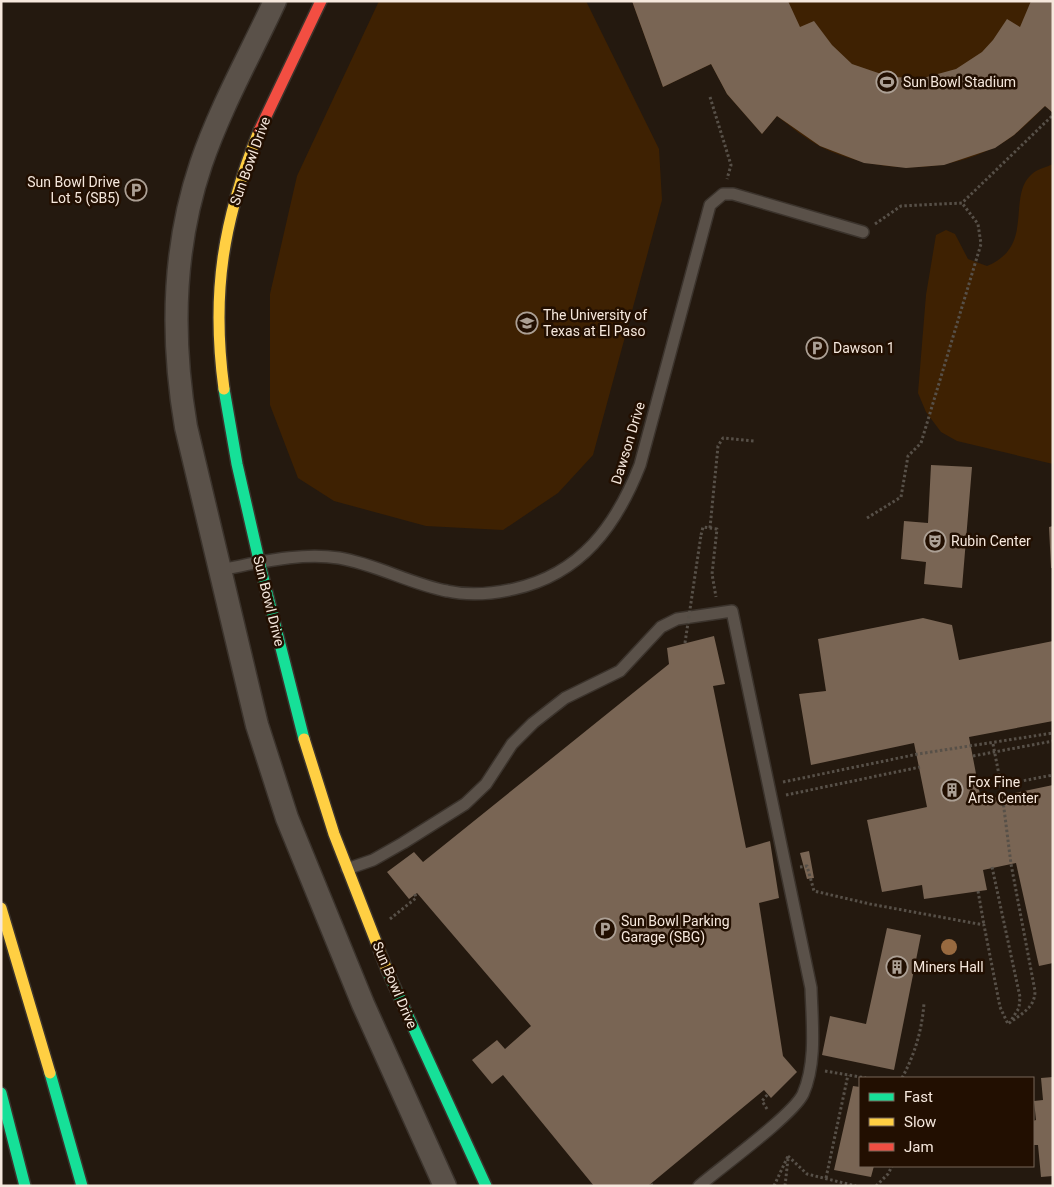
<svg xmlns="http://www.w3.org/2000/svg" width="1054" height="1187" font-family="Roboto,sans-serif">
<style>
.green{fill:#3e2102}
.building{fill:#796554}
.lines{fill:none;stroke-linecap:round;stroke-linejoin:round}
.lane-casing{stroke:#3b332c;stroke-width:14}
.street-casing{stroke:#3b332c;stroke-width:25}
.fast-casing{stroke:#3b332c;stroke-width:14}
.slow-casing{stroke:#3b332c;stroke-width:14}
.jam-casing{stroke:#3b332c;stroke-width:14}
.path{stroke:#575048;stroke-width:3;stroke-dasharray:2.5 2.5;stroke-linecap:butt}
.lane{stroke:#5a5149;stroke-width:11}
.street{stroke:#5a5149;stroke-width:22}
.fast{stroke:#16e098;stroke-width:11}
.slow{stroke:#ffcf43;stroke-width:11}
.jam{stroke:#f24e42;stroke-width:11}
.path-bridge{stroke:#575048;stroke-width:3;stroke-dasharray:2.5 2.5;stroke-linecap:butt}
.tree{fill:#986a40}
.labels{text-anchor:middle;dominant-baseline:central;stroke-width:5;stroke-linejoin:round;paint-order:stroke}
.poi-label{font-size:14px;fill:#f6e8dd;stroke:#220f01;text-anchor:start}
.street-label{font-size:14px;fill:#f6e8dd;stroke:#220f01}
</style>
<rect width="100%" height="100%" fill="#24190f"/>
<path class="green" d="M379 1H586L659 149 662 200 593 455 558 493 503 530 426 526 334 501 298 478 270 405V294L297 176Z
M632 1H1053V113L1045 106C1030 121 1014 138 995 147 941 175 875 173 821 147 806 139 791 127 777 116L762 134 727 94 711 64 663 87Z
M1053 164V464L957 441 941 432 926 412 918 393 926 295 936 235 946 230 955 234 968 259 987 266C1036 246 1006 196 1032 174 1037 169 1047 167 1053 164Z"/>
<path class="building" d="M632 1H788L800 27 814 21 832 45 852 64 890 77 923 78 956 69 982 52 993 40 1007 19 1020 27 1031 1H1053V113L1045 106 1014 135 995 148 944 165 906 168 864 163 820 146 777 116 762 134 727 94 711 64 663 87Z
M931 465 972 467 962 588 924 584 926 562 901 559 904 521 928 523Z
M1053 526V568H1051L1049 527Z
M923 618 952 625 959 660 1053 641V721L969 737 981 800 1053 785V963L1039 966 1016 863 983 870 987 890 924 899 922 885 882 892 867 820 927 807 914 743 811 765 799 694 826 691 818 639Z
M714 636 725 684 713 686 746 848 770 841 779 898 759 903 783 1056 797 1072 771 1098 764 1090 648 1186H594L503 1075 492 1084 472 1060 497 1040 505 1049 531 1026 417 893 409 899 387 872 414 852 423 862 669 664 667 648Z
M809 851 814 878 807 879 800 853Z
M887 928 921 935 894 1070 822 1055 830 1016 866 1024Z
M1053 1077V1176L1041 1177 1038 1145H1033V1121L1036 1120 1034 1101 1043 1100 1041 1078Z
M853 1086 860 1087V1166H874L871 1177 834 1170Z"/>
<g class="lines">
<g class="lane-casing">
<path id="lane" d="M219 570C258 563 299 552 339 558 376 564 410 584 447 591 469 596 492 594 514 589 581 574 616 526 640 465L710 205 723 194H733L863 232
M347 869 373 860 403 843 465 804 486 784 512 744 533 723 565 698 620 671 661 627 677 619 732 611 811 988C812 1022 817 1062 803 1094 793 1115 720 1168 699 1186"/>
</g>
<g class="street-casing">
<path id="street" d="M275 1C250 55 220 108 201 164 172 250 171 339 186 427L257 725 287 818 363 1004 445 1186"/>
</g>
<g class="fast-casing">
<path id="fast" d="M224 389 237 464 261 569 304 739
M387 970 486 1186
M50 1073 82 1186
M1 1093 25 1186"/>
</g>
<g class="slow-casing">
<path id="slow" d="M224 389C211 293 223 220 259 131
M304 739 334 834 387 970
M1 908 50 1073"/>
</g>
<g class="jam-casing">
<path id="jam" d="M259 131 321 1"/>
</g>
<path class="path" d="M710 97 731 165 727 179
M875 224 901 206 962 203 1053 115
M867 518 901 497 908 456 921 443 981 244 978 224 962 203
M710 528 718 446 723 438 754 441
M701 535 703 527 717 529 712 574 716 597
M993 744 1001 785 1053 775
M783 782 918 754 1053 733
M1001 785 1011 864 1035 991C1035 1008 1021 1014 1008 1024
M786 795 920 767
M800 867 807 866 814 891 870 904 984 925 1000 1007 1008 1024
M992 867 1020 997 1019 1008 1010 1022
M978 891 984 925
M390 919 416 898 415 894
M825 1071 866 1078
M902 1078C915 1054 922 1030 924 1003
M767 1109 762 1101 768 1094
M788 1156 807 1174 856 1186
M826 1178 848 1075
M651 1184 652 1186
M774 1186 788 1156
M785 1186 788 1159
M876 1186 888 1174 892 1166"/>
<use href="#lane" class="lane"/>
<use href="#street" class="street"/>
<use href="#fast" class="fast"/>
<use href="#slow" class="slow"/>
<use href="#jam" class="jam"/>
<path class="path-bridge" d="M685 643 701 535
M973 756 1053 741"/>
</g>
<circle class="tree" cx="949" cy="947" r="8"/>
<defs>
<g id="stadium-ring" transform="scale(1.125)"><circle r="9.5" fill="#220f01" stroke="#aca095" stroke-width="1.5"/><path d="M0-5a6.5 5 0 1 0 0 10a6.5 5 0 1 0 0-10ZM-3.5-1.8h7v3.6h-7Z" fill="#aca095"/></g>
<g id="parking-ring" transform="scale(1.125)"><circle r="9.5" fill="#220f01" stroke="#aca095" stroke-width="1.5"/><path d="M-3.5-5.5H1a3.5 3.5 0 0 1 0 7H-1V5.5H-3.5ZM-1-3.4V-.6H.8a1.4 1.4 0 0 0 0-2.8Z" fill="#aca095"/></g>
<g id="university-ring" transform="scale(1.125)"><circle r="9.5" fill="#220f01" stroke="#aca095" stroke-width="1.5"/><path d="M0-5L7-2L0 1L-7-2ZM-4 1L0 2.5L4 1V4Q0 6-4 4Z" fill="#aca095"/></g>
<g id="theatre-ring" transform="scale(1.125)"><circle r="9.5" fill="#220f01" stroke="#aca095" stroke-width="1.5"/><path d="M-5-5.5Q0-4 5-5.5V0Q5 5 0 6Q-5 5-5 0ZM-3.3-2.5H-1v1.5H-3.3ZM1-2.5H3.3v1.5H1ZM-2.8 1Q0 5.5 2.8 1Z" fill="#aca095"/></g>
<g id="building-ring" transform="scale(1.125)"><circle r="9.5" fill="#220f01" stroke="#aca095" stroke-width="1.5"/><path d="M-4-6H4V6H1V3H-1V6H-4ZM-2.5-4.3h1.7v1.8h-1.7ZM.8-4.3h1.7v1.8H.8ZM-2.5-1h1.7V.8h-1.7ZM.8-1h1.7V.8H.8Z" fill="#aca095"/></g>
</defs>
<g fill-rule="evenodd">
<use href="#stadium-ring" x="887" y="82"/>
<use href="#parking-ring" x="136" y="190"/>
<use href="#university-ring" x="527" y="323"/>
<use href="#parking-ring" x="817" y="348"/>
<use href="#theatre-ring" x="935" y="541"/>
<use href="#building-ring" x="952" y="790"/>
<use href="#parking-ring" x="605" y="929"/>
<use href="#building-ring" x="897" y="967"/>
</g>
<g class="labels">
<g class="poi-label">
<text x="903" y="82">Sun Bowl Stadium</text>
<text x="120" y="182" text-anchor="end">Sun Bowl Drive<tspan x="120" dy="16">Lot 5 (SB5)</tspan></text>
<text x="543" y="315">The University of<tspan x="543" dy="16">Texas at El Paso</tspan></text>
<text x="833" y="348">Dawson 1</text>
<text x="951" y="541">Rubin Center</text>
<text x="968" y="782">Fox Fine<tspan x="968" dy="16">Arts Center</tspan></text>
<text x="621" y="921">Sun Bowl Parking<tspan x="621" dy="16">Garage (SBG)</tspan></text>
<text x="913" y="967">Miners Hall</text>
</g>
<g class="street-label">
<text transform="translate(250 161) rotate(-70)">Sun Bowl Drive</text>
<text transform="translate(628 443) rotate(-73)">Dawson Drive</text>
<text transform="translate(269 601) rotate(76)">Sun Bowl Drive</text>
<text transform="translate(395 985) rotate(67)">Sun Bowl Drive</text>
</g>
</g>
<rect width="1054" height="1187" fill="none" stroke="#f6e8dd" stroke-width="5"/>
<rect x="859" y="1077" width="175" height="90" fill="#220f01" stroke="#776659"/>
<rect x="869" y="1093" width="25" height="8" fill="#16e098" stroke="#776659"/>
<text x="904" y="1102" font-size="15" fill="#f6e8dd">Fast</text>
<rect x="869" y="1118" width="25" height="8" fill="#ffcf43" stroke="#776659"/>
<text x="904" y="1127" font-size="15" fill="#f6e8dd">Slow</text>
<rect x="869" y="1143" width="25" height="8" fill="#f24e42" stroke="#776659"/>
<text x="904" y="1152" font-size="15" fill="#f6e8dd">Jam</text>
</svg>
